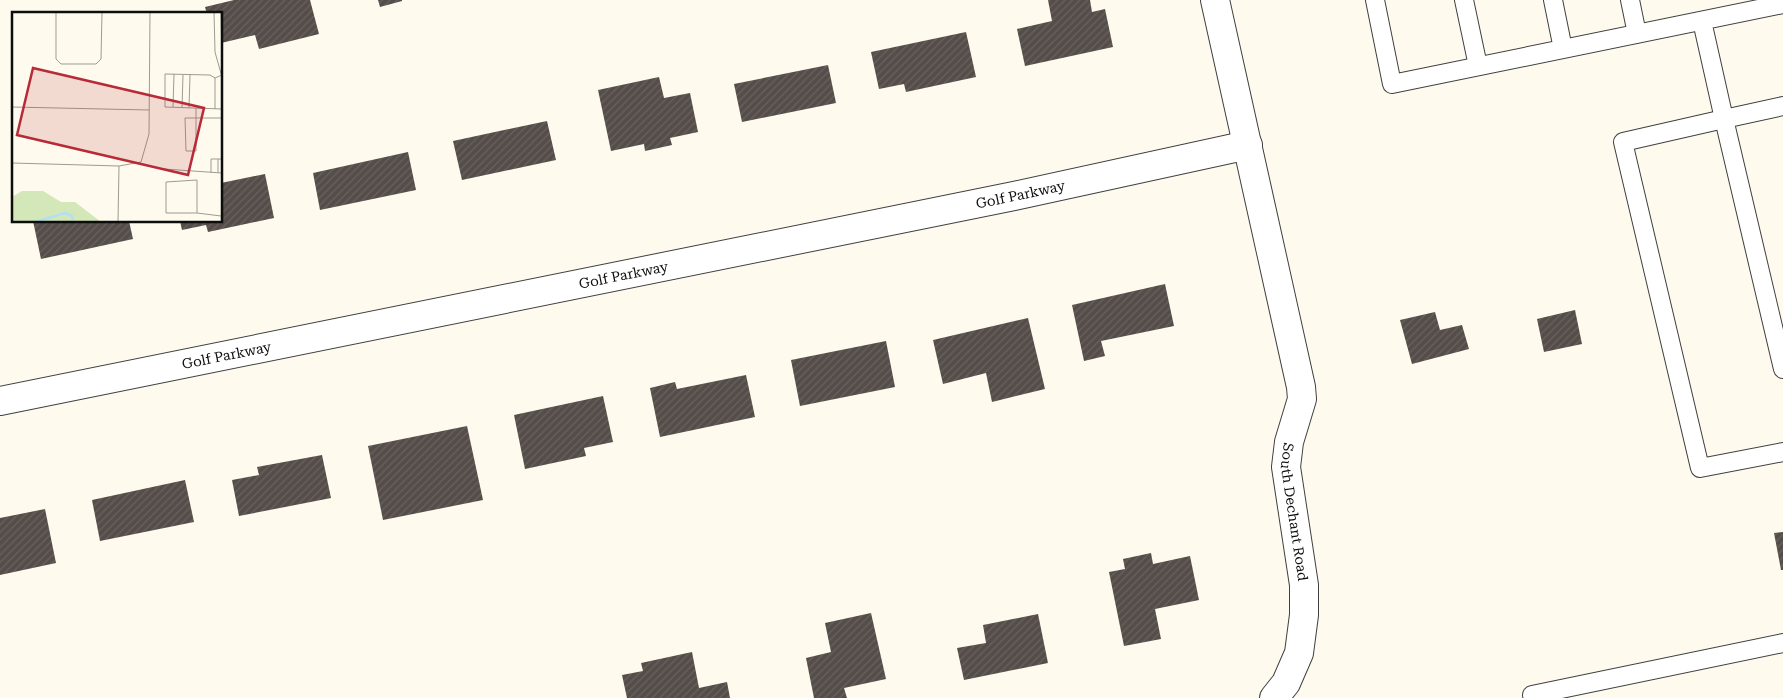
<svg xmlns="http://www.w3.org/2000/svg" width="1783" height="698" font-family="'Roboto Serif',serif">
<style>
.building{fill:url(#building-hatch)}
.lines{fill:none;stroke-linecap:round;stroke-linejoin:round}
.service-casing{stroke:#404040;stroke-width:20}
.minor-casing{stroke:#404040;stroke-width:30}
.service{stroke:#fff;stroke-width:18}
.minor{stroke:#fff;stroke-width:28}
.labels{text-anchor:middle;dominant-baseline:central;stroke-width:5;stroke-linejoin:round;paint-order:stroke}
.street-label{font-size:14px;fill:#0d0d0d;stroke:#fff}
.inset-river{fill:none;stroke:#b3dff4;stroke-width:2.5}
.inset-road{fill:none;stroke:#9e9b93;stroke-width:1}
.view{fill:#b72a38;fill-opacity:0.15;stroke:#b72a38;stroke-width:2.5}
.inset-edge{fill:none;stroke:#0d0d0d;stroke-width:2.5}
</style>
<defs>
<pattern id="building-hatch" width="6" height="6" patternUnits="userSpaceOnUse" patternTransform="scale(1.25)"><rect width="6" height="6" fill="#554d49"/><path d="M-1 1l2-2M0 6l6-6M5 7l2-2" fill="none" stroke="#68625f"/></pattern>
</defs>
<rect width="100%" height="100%" fill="#fefaed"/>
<path class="building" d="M234 0H310L319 34 259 49 255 35 221 43V14H207L205 7Z
M378 0H402V1L380 7Z
M1048 0H1090L1092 12 1105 9 1113 47 1025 66 1017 29 1052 21Z
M966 32 976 77 906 92 904 84 879 89 871 52Z
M828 65 836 103 742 122 734 84Z
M659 77 664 98 690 93 698 132 670 138 672 145 645 151 644 144 611 151 598 90Z
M547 121 556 160 462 180 453 141Z
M408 152 416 190 320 210 313 173Z
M265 174 274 218 208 232 206 225 182 230 180 221H221V183Z
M33 221H129L133 239 41 259Z
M1165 284 1174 326 1101 341 1105 356 1084 361 1072 305Z
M1575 310 1582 344 1544 352 1537 319Z
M1435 312 1440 330 1462 325 1469 349 1412 364 1400 320Z
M1028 318 1045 389 992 402 986 373 943 384 933 340Z
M886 341 895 387 800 406 791 360Z
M746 375 755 417 660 437 650 388 675 382 677 389Z
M603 396 613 442 584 448 586 456 525 469 514 415Z
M467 426 483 500 383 520 368 446Z
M322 455 331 498 239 516 232 480 259 475 257 467Z
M185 480 194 522 100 541 92 500Z
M45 509 56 563 0 575V518Z
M1783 532V570H1781L1774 533Z
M1151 553 1153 564 1190 556 1199 600 1155 609 1161 639 1124 646 1109 572 1125 569 1123 559Z
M871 613 886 679 844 688 847 698H814L806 658 831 652 825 623Z
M1038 614 1048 663 964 680 957 648 986 643 983 625Z
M692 652 699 688 727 682 730 698H627L622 675 643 671 641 663Z"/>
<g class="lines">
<g class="service-casing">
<path id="service" d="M1375 0 1392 84 1783 4
M1464 0 1478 66
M1553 0 1563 49
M1630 0 1637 34
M1702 21 1724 119 1783 106
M1783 369 1724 119 1623 142 1700 468 1783 452
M1532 695 1783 643"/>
</g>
<g class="minor-casing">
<g id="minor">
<path id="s1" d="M1215 0 1301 387 1302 399 1289 442 1286 467 1304 585V615L1299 653 1286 683 1274 698"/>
<path id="s2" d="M0 401 1014 196 1248 145"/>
</g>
</g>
<use href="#service" class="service"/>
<use href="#minor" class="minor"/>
</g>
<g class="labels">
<g class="street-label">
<text stroke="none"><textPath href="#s2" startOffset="1041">Golf Parkway</textPath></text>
<text stroke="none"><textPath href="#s2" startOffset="636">Golf Parkway</textPath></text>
<text stroke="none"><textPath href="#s2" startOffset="231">Golf Parkway</textPath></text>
<text stroke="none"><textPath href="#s1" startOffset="524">South Dechant Road</textPath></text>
</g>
</g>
<g transform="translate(12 12)">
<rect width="210" height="210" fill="#fefaed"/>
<path d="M10 179H31L49 190H63L89 210H0V185Z" fill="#d3e7b8"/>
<path class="inset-river" d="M23 210 53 201 60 204 61 210"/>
<path class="inset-road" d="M44 0V47L49 52H84L89 47 90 0M202 0 203 40 210 65M209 0 210 49M210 63 203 66 198 63 153 62V95L210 97M0 95 137 98M161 95 162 62M170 96 171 63M177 96 178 63M184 96V106H210M203 97V66M173 106H184V139H174ZM0 151 107 154 129 150 137 122 138 0M152 157 210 161M199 161V147H206M206 161V147H210M210 169V204M185 201H154V170L185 168V201L209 204M106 210 107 154"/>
<path class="view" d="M21 56 192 96 176 163 5 123Z"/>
<rect width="210" height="210" class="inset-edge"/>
</g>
</svg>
